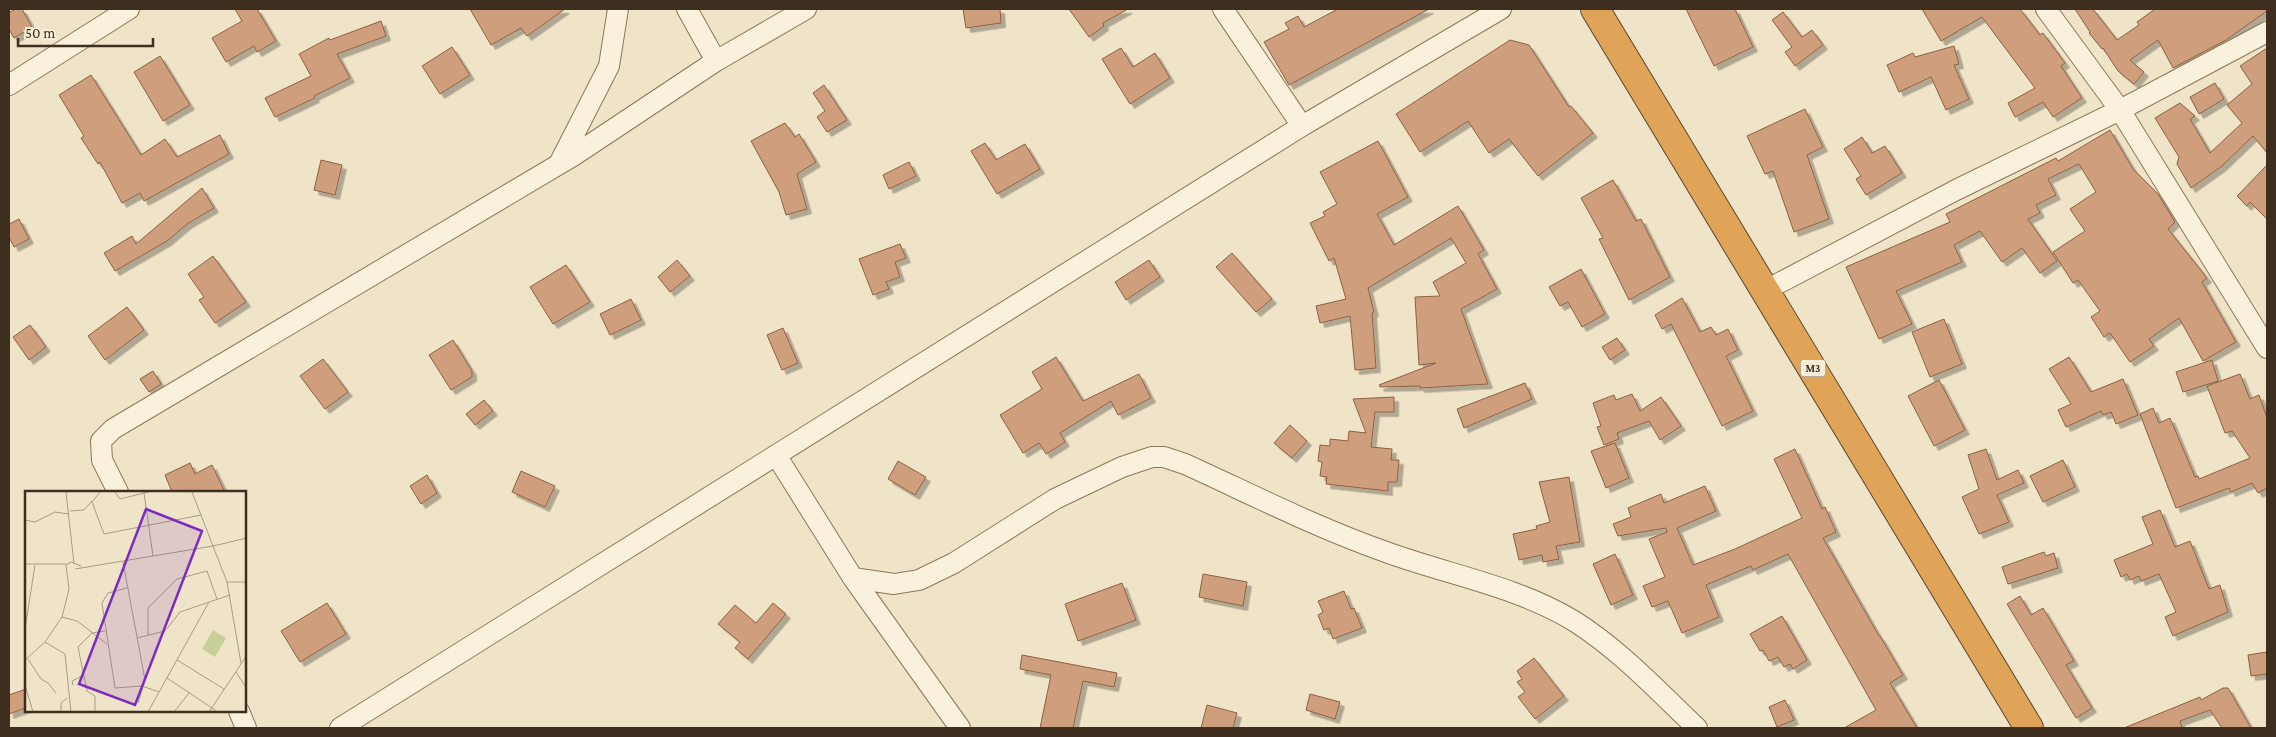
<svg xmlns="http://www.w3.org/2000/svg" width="2276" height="737" font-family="'Crimson Pro',serif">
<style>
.building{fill:#cf9f7d;stroke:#8d5f41;filter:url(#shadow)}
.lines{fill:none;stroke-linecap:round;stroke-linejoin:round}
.street-casing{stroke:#8d765c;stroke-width:22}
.highway-casing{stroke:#5b4430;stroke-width:30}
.street{stroke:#faf1dc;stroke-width:20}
.highway{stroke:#e0a458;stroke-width:28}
.labels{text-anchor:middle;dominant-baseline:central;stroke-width:4.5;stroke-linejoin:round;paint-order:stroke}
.shield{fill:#f7eed8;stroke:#756857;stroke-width:1}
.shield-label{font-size:11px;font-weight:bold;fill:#3d2e20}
.inset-road{fill:none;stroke:#a89b85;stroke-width:1}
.view{fill:#7b2cbf;fill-opacity:0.15;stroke:#7b2cbf;stroke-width:2.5}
.inset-edge{fill:none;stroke:#3d2e20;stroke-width:2.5}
</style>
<defs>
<filter id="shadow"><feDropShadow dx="4.5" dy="4.5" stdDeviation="0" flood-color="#0004"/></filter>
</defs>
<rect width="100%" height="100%" fill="#f0e4c8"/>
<path class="building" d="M15 9H22L32 27 14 38 9 29V13Z
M235 9H257L276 41 257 52 254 46 226 62 212 38 242 21Z
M470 9H565L527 36 521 28 491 45Z
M963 9H1000L1001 23 966 28Z
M1069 9H1128L1103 23 1104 26 1089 37Z
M1338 9H1429L1289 85 1264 42 1289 29 1285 23 1298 16 1304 27Z
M1686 9H1735L1753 47 1714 66Z
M1922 9H2020L2040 35 2043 33 2065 63 2061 66 2082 98 2053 117 2043 102 2015 117 2008 103 2035 88 1982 17 1941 41Z
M2075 9H2093L2117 40 2139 25 2137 22 2155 9H2267V11L2226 40 2173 68 2158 40 2130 60 2144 72 2134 84 2118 71 2103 48 2102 49 2089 33 2090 32Z
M1783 12 1802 37 1812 30 1823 45 1795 66 1785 52 1792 47 1772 20Z
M381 21 386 36 337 54 350 78 314 96 315 98 275 117 265 98 311 76 299 54 329 38 330 40Z
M1510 40 1529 45 1569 107 1571 106 1593 133 1538 176 1509 139 1489 153 1468 121 1420 152 1396 114Z
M1954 46 1959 64 1954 65 1969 99 1946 110 1931 77 1899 92 1887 65 1913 53 1915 57Z
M452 47 470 75 440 94 422 66Z
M1121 48 1133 67 1155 53 1170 78 1130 104 1102 59Z
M2267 48V153L2253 136 2222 166 2191 188 2177 164 2179 157 2155 118 2180 103 2195 116 2190 119 2210 153 2242 123 2227 105 2252 84 2240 66Z
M160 56 190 105 163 121 134 72Z
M91 75 141 155 165 139 177 157 220 135 229 154 144 201 140 193 122 203 100 162 98 164 81 138 84 136 59 95Z
M2215 83 2224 99 2199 114 2190 97Z
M824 85 847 120 827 132 817 117 825 111 813 93Z
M1805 109 1823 147 1807 155 1829 219 1794 232 1773 171 1765 174 1747 136Z
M785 123 795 137 799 134 816 162 797 174 807 209 786 215 779 192 751 141Z
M2110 130 2133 169 2158 194 2175 222 2168 229 2207 278 2202 282 2236 342 2203 361 2179 318 2149 339 2154 346 2130 362 2110 333 2104 337 2091 317 2100 311 2078 280 2073 283 2053 252 2085 231 2070 209 2096 192 2079 164 2048 179 2056 195 2036 205 2040 213 2028 219 2057 261 2040 273 2022 248 2002 262 1980 231 1954 245 1962 262 1896 291 1912 324 1879 339 1846 267 1950 222 1946 214 2056 158 2058 161Z
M1862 137 1872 153 1885 146 1902 173 1866 195 1856 179 1861 176 1844 149Z
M1378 141 1408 197 1377 214 1394 245 1458 206 1484 250 1478 254 1497 289 1461 309 1488 384 1420 388V386L1380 387 1379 385 1436 363 1419 365 1415 297 1440 296 1433 282 1466 263 1451 238 1368 288 1374 312 1372 313 1376 368 1355 370 1350 316 1320 323 1316 306 1346 299 1334 258 1329 261 1310 223 1325 216 1323 212 1337 204 1320 172Z
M985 143 996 160 1025 144 1040 169 997 194 971 151Z
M321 160 342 165 335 195 314 190Z
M909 162 916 176 889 189 883 175Z
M2267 165V219L2250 202 2247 206 2237 196Z
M1613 180 1636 221 1641 219 1670 277 1629 300 1599 239 1603 238 1581 198Z
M202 188 214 208 187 224 167 241 115 271 104 253 132 236 136 244Z
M19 219 29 239 14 247 9 237V224Z
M900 244 906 258 895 262 900 277 886 282 889 289 873 295 859 259Z
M1232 253 1272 299 1256 312 1216 267Z
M213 256 246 302 215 323 199 300 204 297 188 274Z
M677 260 690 276 670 292 658 277Z
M1149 260 1160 277 1126 300 1115 282Z
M566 265 590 302 553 324 530 287Z
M1581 269 1605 314 1582 327 1568 302 1560 306 1549 287Z
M1682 298 1700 332 1711 327 1716 335 1728 329 1738 350 1726 356 1753 411 1722 426 1671 324 1662 329 1655 315Z
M631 299 641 320 610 335 600 314Z
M127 307 144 330 105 360 88 336Z
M1944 319 1962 364 1930 377 1912 332Z
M30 325 46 347 29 360 13 337Z
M783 328 798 363 782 370 767 335Z
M1617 338 1625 350 1610 360 1602 347Z
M453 340 472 371V377L451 390 429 355Z
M1056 357 1083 401 1139 374 1151 398 1118 415 1111 401 1060 433 1065 442 1046 454 1039 443 1023 453 1000 415 1042 389 1032 372Z
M2069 357 2091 392 2123 379 2138 415 2116 424 2111 412 2103 415 2101 411 2066 427 2058 410 2071 404 2049 369Z
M323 359 348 392 325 409 300 376Z
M2212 360 2218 381 2183 392 2176 372Z
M153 371 161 384 149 392 140 379Z
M2240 374 2250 399 2259 395 2267 418V488L2258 493 2252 483 2231 492 2229 488 2176 508 2140 414 2153 408 2159 423 2170 418 2195 477 2198 476 2199 479 2250 458 2232 431 2225 433 2207 386Z
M1939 380 1965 430 1934 446 1908 396Z
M1525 383 1532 399 1464 428 1457 409Z
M1632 394 1640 411 1661 397 1681 426 1660 440 1649 421 1617 433 1619 439 1604 445 1597 427 1601 426 1593 403 1614 395 1616 400Z
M1394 397V412H1375L1371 447 1392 449 1391 460H1399L1397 482H1388V491L1326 484 1327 477 1320 476 1322 462 1318 461 1320 445 1330 446V439L1348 441 1349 431 1366 433 1353 399Z
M484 400 493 411 475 425 466 414Z
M1290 425 1307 441 1292 458 1274 443Z
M1615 443 1629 478 1606 488 1591 451Z
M1795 449 1822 509 1825 507 1836 532 1823 538 1879 636H1880L1903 675 1890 683 1917 728H1844L1876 710 1788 554 1753 570 1751 566 1706 585 1719 617 1682 633 1668 601 1652 607 1643 586 1665 577 1649 539 1667 532 1666 528 1618 536 1613 524 1631 517 1628 508 1661 494 1664 503 1705 486 1716 511 1677 528 1693 565 1735 549 1802 518 1774 459Z
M1986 449 1997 480 2018 470 2024 483 1997 495 2009 522 1979 534 1962 497 1979 489 1968 455Z
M2063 460 2075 487 2043 502 2030 476Z
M898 461 926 477 915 495 888 479Z
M190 463 195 474 212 465 225 492H172L165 475Z
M521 471 555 486 545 507 512 492Z
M427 475 437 493 421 504 410 486Z
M1569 477 1580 542 1556 546 1559 559 1543 562 1542 555 1519 560 1513 534 1537 529 1536 526 1550 522 1539 482Z
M2160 510 2175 547 2190 541 2209 589 2220 585 2228 612 2173 636 2165 617 2176 612 2159 574 2141 581 2139 576 2130 580 2127 574 2121 577 2114 560 2153 544 2142 517Z
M2044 552 2046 556 2054 553 2058 568 2008 584 2002 567Z
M1615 554 1633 595 1611 605 1593 564Z
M1203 574 1247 582 1243 606 1199 597Z
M1122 583 1136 620 1078 641 1065 604Z
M1344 591 1351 609 1354 608 1362 628 1333 639 1329 628 1324 630 1318 615 1323 612 1318 601Z
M2020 596 2031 615 2043 608 2074 661 2066 665 2092 708 2076 718 2007 604Z
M327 603 346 634 300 662 281 631Z
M773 603 786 614 748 659 735 648 740 642 718 624 735 605 756 623Z
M1782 616 1807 660 1793 669 1790 664 1784 667 1778 657 1769 661 1763 650 1760 651 1750 634Z
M2267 652V674L2251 676 2248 655Z
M1022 655 1117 673 1114 687 1083 681 1073 728H1040L1051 675 1020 669Z
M1534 658 1564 696 1535 719 1518 697 1525 692 1517 682 1522 679 1517 671Z
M2223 688H2228L2251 728H2222L2210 710 2180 721 2182 728H2124L2200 697 2201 700Z
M26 689V708L9 714V695Z
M1310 694 1340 702 1335 719 1306 710Z
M1785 700 1794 720 1777 727 1769 707Z
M1207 705 1237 713 1233 728H1201Z"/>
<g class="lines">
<g class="street-casing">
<path id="street" d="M687 9 716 61
M1223 9 1302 126
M2046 9 2120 110 2267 348
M9 85 129 9
M559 164 609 66 618 9
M1766 290 1956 190 2120 110 2267 32
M776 455 853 578 960 728
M118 492 102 460 101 441 113 429 573 156 716 61 806 9
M853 578 894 584 919 580 954 563 1055 499 1122 467 1152 457H1164L1185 464C1251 494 1317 528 1386 552 1449 575 1516 586 1574 621 1620 650 1658 691 1697 728
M239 711 246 728
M340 728 1302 126 1501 9"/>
</g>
<g class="highway-casing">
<path id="highway" d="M1595 9 2029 728"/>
</g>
<use href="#street" class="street"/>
<use href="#highway" class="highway"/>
</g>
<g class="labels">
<rect class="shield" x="1800.5" y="359.5" width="25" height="17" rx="4"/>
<g class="shield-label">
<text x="1813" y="368">M3</text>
</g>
</g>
<g transform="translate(25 491)">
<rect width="221" height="221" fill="#f0e4c8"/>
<path d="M188 139 201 147 190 166 177 158Z" fill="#c9cf9b"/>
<path class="inset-road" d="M41 1 49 73M75 1 67 11 79 43 176 24M90 1 95 8 123 1M167 1 202 91 216 172M119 2 128 65M45 20 59 19 67 10M0 29 10 31 30 21 44 23M98 71 120 189 113 212M0 73H41M50 78 188 55 222 47M202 91H222M102 97 83 102 77 112 90 197 117 195 134 201M37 126 52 130 82 153M0 138 10 74M123 144V117L152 88 182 80 192 108M112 147 140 140 155 121 205 104M20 151 40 163 46 221M3 168 16 188 23 192 31 202M0 169 20 151 37 126 44 98 41 74 46 71 56 75M152 169 199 198M211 181 222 198M142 187 193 221M0 194 8 221M48 194 47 190 59 184M36 221V212L42 207M70 221V205L62 200 53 156 67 142 80 140M123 221 184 111M149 221 164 202M184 221 222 164"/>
<path class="view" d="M121 18 177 40 110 214 54 193Z"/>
<rect width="221" height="221" class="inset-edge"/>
</g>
<rect width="2276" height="737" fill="none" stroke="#3d2e20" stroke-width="20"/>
<path d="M18 38v8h135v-8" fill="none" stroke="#3d2e20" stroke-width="2.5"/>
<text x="25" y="38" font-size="15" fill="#3d2e20" stroke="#f7eed8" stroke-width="4" paint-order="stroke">50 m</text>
</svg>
